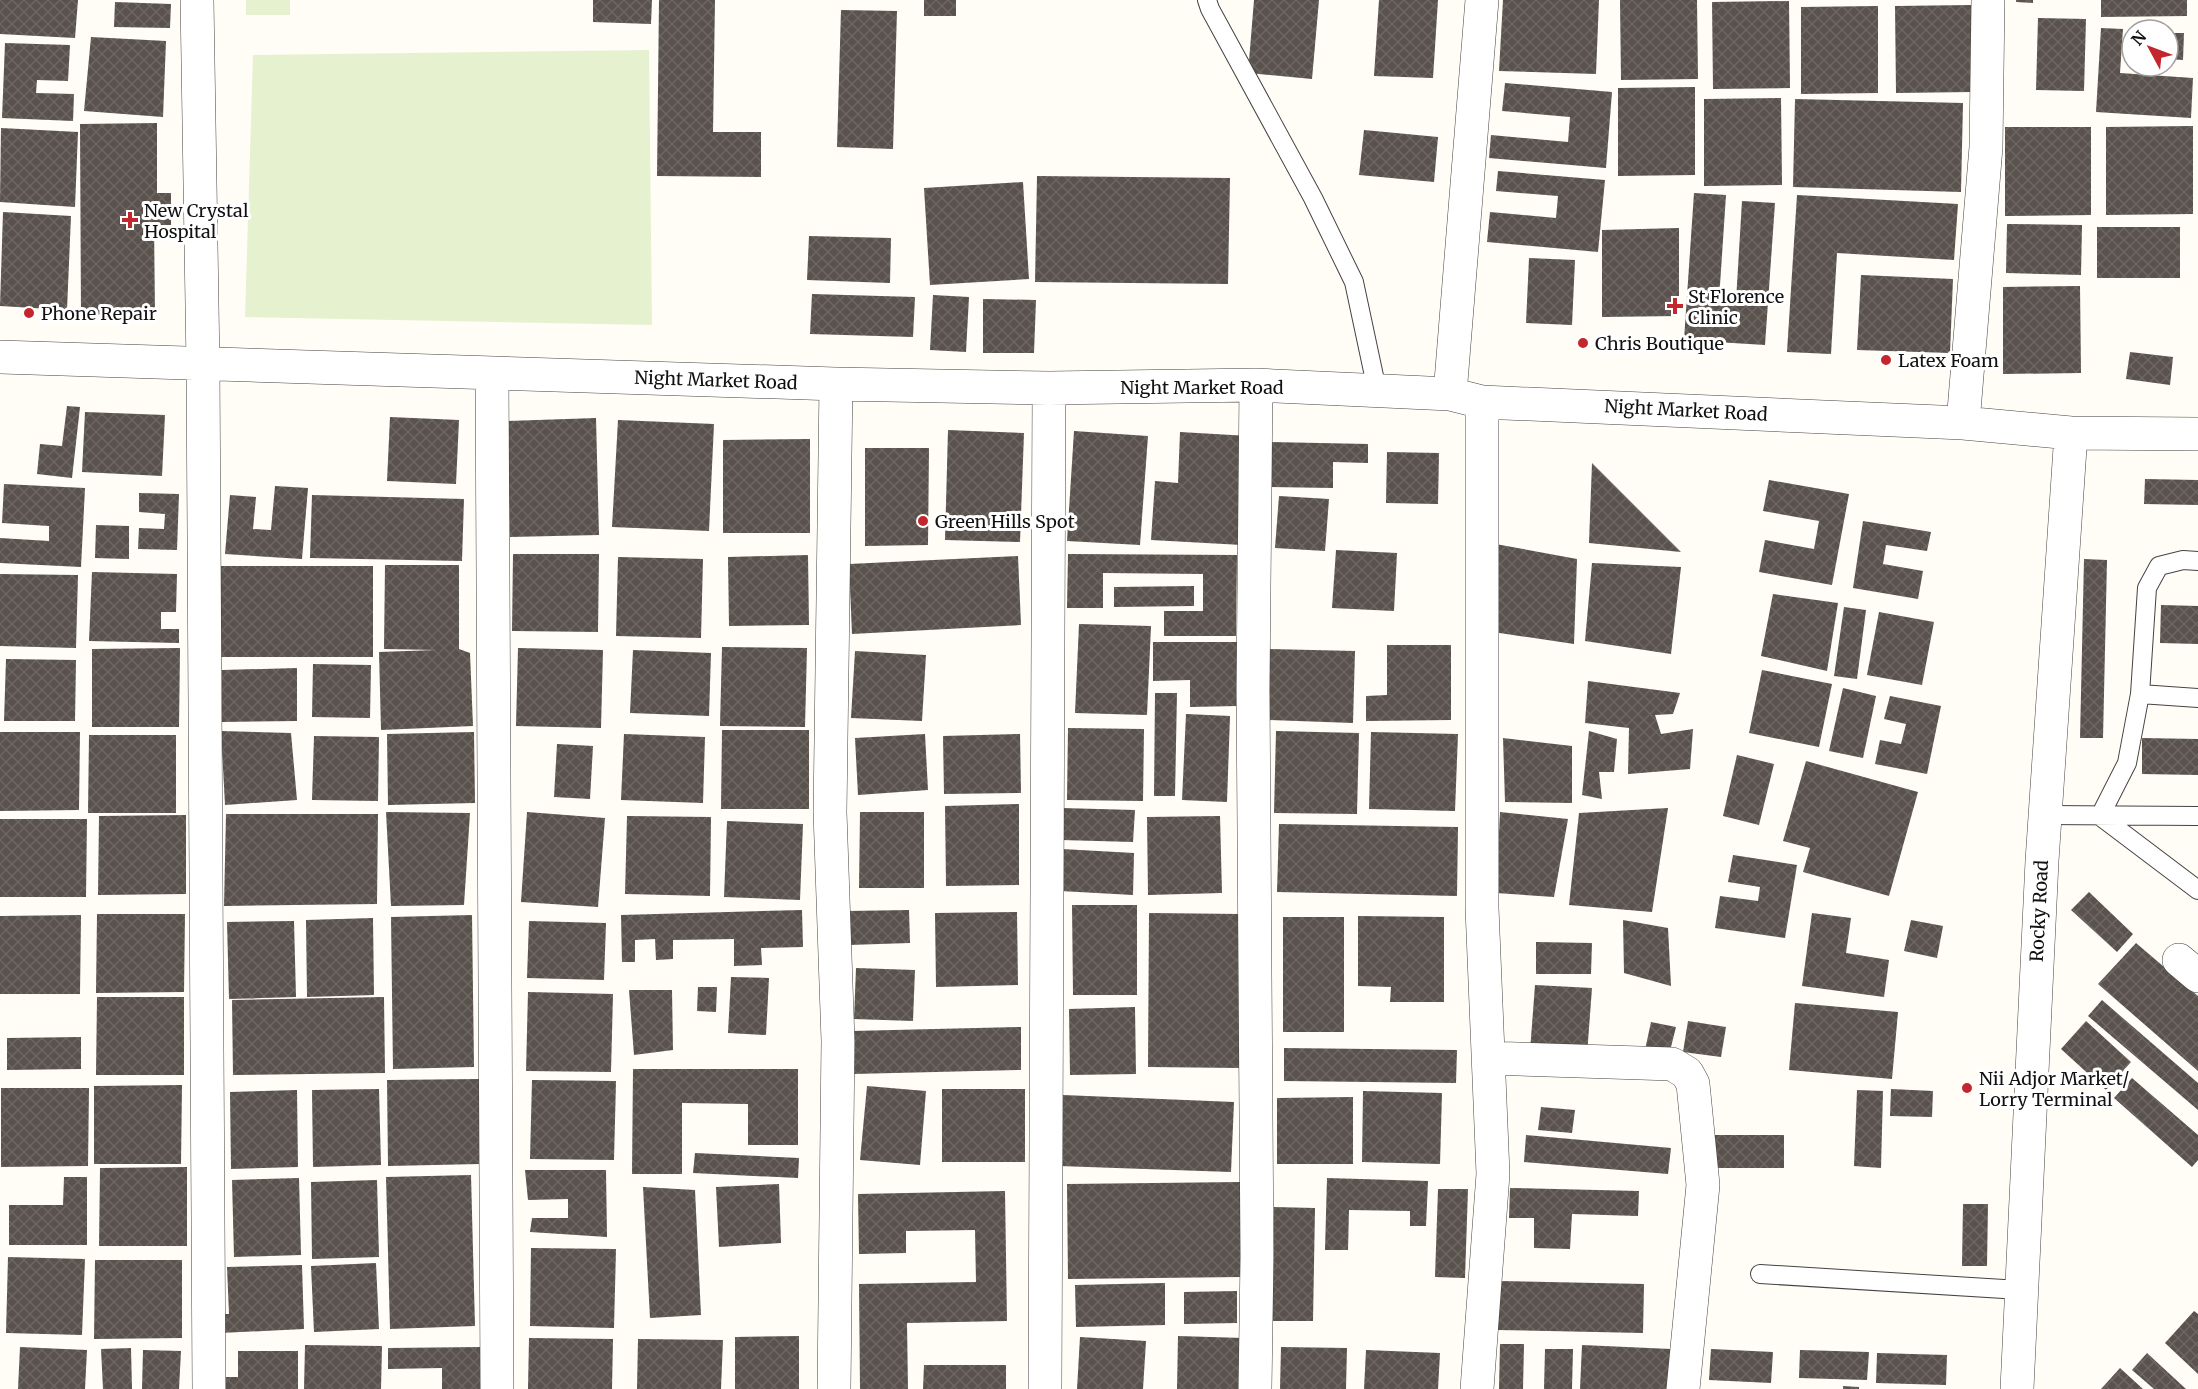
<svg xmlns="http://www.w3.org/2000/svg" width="2198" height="1389" font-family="Merriweather,serif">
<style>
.pitch{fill:#e6f2cf}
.building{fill:url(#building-cross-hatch)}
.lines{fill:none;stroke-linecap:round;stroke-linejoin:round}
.service-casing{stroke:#444;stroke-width:20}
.minor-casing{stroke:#444;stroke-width:34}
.service{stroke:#fff;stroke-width:18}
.minor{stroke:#fff;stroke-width:33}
.poi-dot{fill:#c4262e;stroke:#fff;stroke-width:2}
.labels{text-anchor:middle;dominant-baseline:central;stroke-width:6;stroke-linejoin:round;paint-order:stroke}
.poi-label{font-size:18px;fill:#111;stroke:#fff;text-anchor:start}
.street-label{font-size:18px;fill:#111;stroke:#fff}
</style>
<defs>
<pattern id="building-cross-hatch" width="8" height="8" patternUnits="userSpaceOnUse" patternTransform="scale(1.5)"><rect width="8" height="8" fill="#5a524d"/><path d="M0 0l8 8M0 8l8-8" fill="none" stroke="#6d6662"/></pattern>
</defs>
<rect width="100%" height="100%" fill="#fffdf5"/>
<path class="pitch" d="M246 0H290V15H246Z
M649 50 652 325 245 317 253 55Z"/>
<path class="building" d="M0 0H78L75 38 0 34Z
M593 0H652L651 24 593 22Z
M659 0H715L713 132H761V177L657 176Z
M924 0H956V16H924Z
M1254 0H1319L1312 79 1248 73Z
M1379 0H1438L1433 78 1374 76Z
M1503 0H1599L1596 74 1499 71Z
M1620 0H1697L1698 79 1621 80Z
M2016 0H2033V3L2016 2Z
M2101 0H2187V16L2101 17Z
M1789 1 1790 88 1713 89 1712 2Z
M115 2 171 4 170 28 114 27Z
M1972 5V92L1896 93 1895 6Z
M1878 6V93L1801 94V7Z
M841 10 897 11 893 149 837 147Z
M2038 18 2086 19 2084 91 2036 90Z
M2101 28 2123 29 2120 73 2193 78 2191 118 2096 112Z
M2168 33H2184L2183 60 2168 59Z
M91 37 166 41 163 117 84 111Z
M5 43 70 45 68 81 37 80 36 93 74 94 73 121 2 118Z
M1505 83 1612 92 1606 168 1489 158 1491 135 1568 142 1570 117 1502 111Z
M1695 87V175L1618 176V88Z
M1781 98 1782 185 1704 186V99Z
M1795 99 1963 103 1961 192 1793 187Z
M157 123V193H171V225H154L155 314 81 315 80 124Z
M2193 126V214L2106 215V127Z
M2005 127H2091V215L2005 216Z
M1 128 78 132 75 207 0 202Z
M1364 130 1438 137 1434 182 1359 175Z
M1498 171 1605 180 1598 252 1487 242 1490 212 1556 218 1558 196 1496 191Z
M1037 176 1230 178 1228 284 1035 282Z
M1023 182 1029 279 930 285 924 188Z
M1694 193 1726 195 1719 300 1736 301 1742 201 1775 203 1765 345 1684 340Z
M1797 195 1958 204 1954 260 1837 253 1831 354 1787 352Z
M3 212 71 216 67 310 0 306Z
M2007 224 2082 225 2081 275 2006 273Z
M2097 227H2180V278H2097Z
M1679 228V316L1602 317V230Z
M809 236 891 238 890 283 807 280Z
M1529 258 1575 260 1572 325 1526 323Z
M1861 275 1953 279 1950 353 1857 350Z
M2080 286 2081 373 2003 374V287Z
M812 294 915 297 913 337 810 334Z
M933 295 969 297 966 352 930 350Z
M983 299 1036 300 1034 353H983Z
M2130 352 2173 357 2170 385 2126 379Z
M67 406 80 407 72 478 37 474 40 444 62 446Z
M85 412 165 415 162 476 82 472Z
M390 417 459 420 456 484 387 481Z
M596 418 599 535 510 537 507 421Z
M618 420 714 424 709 531 612 527Z
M948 430 1024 433 1020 542 945 540Z
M1074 431 1148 436 1140 545 1067 541Z
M1180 432 1249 436 1242 545 1151 540 1155 481 1178 483Z
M810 439V533H723V440Z
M1270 442 1368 444V463L1333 462V488L1269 487Z
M865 448H929L928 545 865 546Z
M1387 452 1439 453 1438 504 1386 503Z
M1592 463 1681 552 1589 543Z
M2145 479 2198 480V505L2144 504Z
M1769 480 1849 494 1832 585 1759 572 1765 540 1814 549 1819 521 1763 511Z
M4 484 85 488 81 567 0 563V538L49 541V526L2 523Z
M275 486 308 488 302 559 225 554 230 495 256 497 253 529 271 530Z
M139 493 179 494 177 550 138 549 139 528 164 529 165 514 139 512Z
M312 495 464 499 462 561 310 558Z
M1279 496 1329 499 1325 551 1275 548Z
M1863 521 1931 532 1927 551 1886 545 1883 564 1923 571 1918 599 1853 588Z
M96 525 129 526V559L95 558Z
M1490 543 1577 559 1574 644 1493 632Z
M1336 550 1397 553 1394 611 1332 608Z
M513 554H599L598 632 512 631Z
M1068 554 1237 555 1236 636H1164V611H1203V574L1103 573V608H1067Z
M808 555 809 625 729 626 728 557Z
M1018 556 1021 625 852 634 849 564Z
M618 557 703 559 701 638 616 636Z
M2084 559 2107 560 2103 738H2080Z
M1592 563 1681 567 1671 654 1585 641Z
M385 565H459V649L470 653 473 726 381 730 379 652 436 650 384 649Z
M221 566H373V657H220Z
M92 572 177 574 176 612H161V629H179V643L89 641Z
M0 574 78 575 76 648 0 646Z
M1194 586V606L1114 607V587Z
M1773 594 1838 603 1827 671 1761 656Z
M2161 605 2198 606V644L2160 643Z
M1844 607 1866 610 1857 679 1834 676Z
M1879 612 1934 622 1922 685 1867 675Z
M1079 624 1151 626 1147 715 1075 713Z
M1153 642H1237V706L1190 707V680L1153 681Z
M1387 645H1451V720L1366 721V696L1387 695Z
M722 647 807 648 805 727 720 726Z
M180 648 179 727H92V649Z
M518 648 603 650 601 728 516 726Z
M1269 649 1355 651 1353 723 1267 720Z
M633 650 711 653 709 716 630 713Z
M855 651 926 655 922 721 851 718Z
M6 659 76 660 75 721H4Z
M313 664 371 665 370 718 312 717Z
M297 668V721L222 722V670Z
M1762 670 1832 684 1819 747 1749 733Z
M1588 681 1680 693 1673 714 1655 715 1661 734 1693 729 1690 769 1628 774 1629 728 1585 723Z
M1843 688 1876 696 1863 758 1829 751Z
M1155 693H1177L1175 796H1154Z
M1890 696 1941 706 1927 774 1875 764 1880 740 1901 744 1906 724 1884 719Z
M1186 714 1230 716 1227 802 1182 800Z
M1068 728 1144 729 1143 801 1067 800Z
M722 730H809V809H721Z
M221 731 291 733 297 800 225 805Z
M1276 731 1359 733 1357 814 1274 813Z
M1589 731 1617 739 1614 772H1599L1602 799 1582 795Z
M0 732H80L79 810 0 811Z
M474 732 475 803 388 805 387 734Z
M1371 732 1458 734 1455 811 1369 809Z
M624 734 705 737 703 803 621 800Z
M925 734 928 790 858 795 855 738Z
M1020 734 1021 793 944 794 943 736Z
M89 735H176V813H88Z
M314 736 379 737 378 801 312 800Z
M1503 738 1572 746V803L1505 802Z
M2142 738 2198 739V775L2142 774Z
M557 744 593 746 590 799 554 797Z
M1737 755 1774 764 1759 825 1723 816Z
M1806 761 1918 792 1889 896 1803 872 1810 848 1783 841Z
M1019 804V885L946 886 945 806Z
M1062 808 1135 810 1133 842 1061 840Z
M1668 808 1652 912 1569 905 1579 813Z
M386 812 470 813 464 905 391 906Z
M527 812 605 818 598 907 521 902Z
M860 812H924V888H859Z
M1500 812 1568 819 1554 897 1496 893Z
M226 814H378L377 904 224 906Z
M186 815V894L98 895 99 816Z
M627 816 711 817 710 896 625 894Z
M1220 816 1222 893 1148 895 1147 817Z
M0 819H87L86 897H0Z
M727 821 803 824 800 900 724 897Z
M1279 824 1458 827 1457 896 1277 892Z
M1062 849 1134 853 1133 895 1060 891Z
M1733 855 1797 865 1785 938 1715 928 1720 896 1758 901 1760 887 1728 882Z
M2089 892 2133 934 2117 952 2071 910Z
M1072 905H1137V995H1073Z
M802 910 803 947 761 948 762 965 734 966V939L673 940V959L656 960 655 939 635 940V962H622L621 915Z
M909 910 910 943 849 945 848 911Z
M1017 912 1018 985 936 987 935 913Z
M1149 913 1242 914 1240 1068 1148 1067Z
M1812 913 1851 918 1846 953 1889 960 1884 997 1802 986Z
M97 914H185L184 992 96 993Z
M81 915 80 994H0V916Z
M472 915 474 1067 393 1069 391 917Z
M1358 916 1444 917V1002H1390L1391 987 1358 986Z
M1283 917H1344V1032H1283Z
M373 918 374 995 307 997 306 920Z
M1623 920 1668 928 1671 986 1624 973Z
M1911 920 1943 926 1937 958 1904 951Z
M294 921 296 997 229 999 227 922Z
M529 921 606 923 604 980 527 978Z
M1536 942 1592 943 1591 974H1536Z
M2136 943 2198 996V1071L2098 984Z
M856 968 915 970 913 1021 854 1019Z
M731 977 769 978 766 1035 728 1033Z
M1535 985 1592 988 1587 1055 1530 1051Z
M698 987H717L716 1012 697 1011Z
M629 990H672L673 1050 634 1055Z
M528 992 613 994 611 1072 526 1071Z
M97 997H184V1075H96Z
M384 997 385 1073 233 1075 232 1000Z
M2102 1000 2198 1083V1110L2088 1016Z
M1795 1003 1898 1012 1892 1079 1789 1070Z
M1135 1007 1136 1074 1070 1075 1069 1009Z
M1688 1021 1726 1027 1721 1057 1683 1052Z
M2086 1021 2131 1062 2106 1090 2061 1049Z
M1651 1022 1676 1027 1669 1055 1645 1050Z
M1021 1027V1070L853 1074 852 1031Z
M81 1037V1069L7 1070V1038Z
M1284 1048 1457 1050 1456 1083 1284 1081Z
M633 1069H798V1145H748V1104L682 1103V1174H632Z
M2132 1078 2198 1135V1160L2192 1167 2114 1098Z
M479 1079 480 1164 388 1166 387 1080Z
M532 1080 616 1081 614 1160 530 1159Z
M182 1085 181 1164H94V1086Z
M867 1086 926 1091 920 1165 860 1160Z
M1 1088H89L88 1166 1 1167Z
M379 1089 381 1165 313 1167 312 1090Z
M942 1089H1025V1162H942Z
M1891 1089 1933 1091 1932 1117 1890 1116Z
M297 1090 298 1167 231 1169 230 1092Z
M1857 1090 1883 1091 1881 1168 1854 1166Z
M1363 1091 1442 1093 1440 1164 1362 1162Z
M1063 1095 1234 1102 1231 1172 1059 1166Z
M1353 1097V1164H1277V1098Z
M1541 1107 1575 1110 1572 1133 1538 1130Z
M1526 1135 1671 1148 1668 1174 1524 1162Z
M1715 1135H1784V1168H1715Z
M695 1153 799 1158 798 1178 693 1173Z
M187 1167V1246H99L100 1168Z
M525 1170H606L607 1237 530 1232 532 1218H568V1199L528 1200Z
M471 1175 475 1326 390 1329 386 1177Z
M64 1177H87V1245H9V1205H63Z
M299 1178 301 1255 234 1257 232 1180Z
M1327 1178 1428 1181 1426 1226H1410V1211L1349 1210 1348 1250H1325Z
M377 1180 379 1257 312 1259 311 1182Z
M1241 1182V1277L1068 1279 1067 1184Z
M779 1184 781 1243 719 1247 716 1187Z
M643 1187 695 1190 701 1315 650 1318Z
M1510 1188 1639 1191 1638 1216 1572 1214 1570 1249 1534 1248V1218H1509Z
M1438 1189H1468L1465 1278 1435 1277Z
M1005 1191 1007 1321 907 1323 908 1389H860L859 1284 976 1282 975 1230 906 1231V1253L859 1254 858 1194Z
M1963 1204H1988L1987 1266H1962Z
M1274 1207 1315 1208 1313 1321H1272Z
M531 1248 616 1249 614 1328 530 1326Z
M8 1257 85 1259 82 1335 6 1333Z
M95 1260H182V1338L94 1339Z
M376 1263 379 1329 314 1332 311 1266Z
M302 1265 304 1329 220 1333V1314H229L227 1267Z
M1498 1281 1644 1284 1643 1333 1497 1330Z
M1165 1283V1325L1076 1327 1075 1285Z
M1237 1291V1323L1184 1324V1292Z
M2194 1311 2198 1314V1374L2165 1343Z
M799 1336V1389H735V1337Z
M1178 1336 1243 1338 1242 1389H1177Z
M1080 1337 1146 1341 1143 1389H1077Z
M529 1338 613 1339 612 1389H528Z
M638 1339 723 1340 721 1389H637Z
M1500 1344H1524L1523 1389H1499Z
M305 1345 382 1346 381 1389H304Z
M1582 1345 1671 1349 1669 1389H1580Z
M20 1347 87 1350 85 1389H18Z
M480 1347V1389H442V1368L388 1369V1348Z
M1281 1347 1347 1348 1346 1389H1280Z
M131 1348 132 1389H103L101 1349Z
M1545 1349H1573L1572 1389H1544Z
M1711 1349 1773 1352 1771 1383 1709 1380Z
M143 1350 181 1351 179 1389H142Z
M1366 1350 1440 1353 1438 1389H1364Z
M1800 1350 1869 1352 1867 1380 1799 1378Z
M238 1351H298V1389H225V1377H238Z
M1877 1353 1947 1355 1946 1385 1876 1383Z
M2147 1353 2186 1389H2154L2132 1370Z
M924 1365H1006V1389H923Z
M2120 1368 2143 1389H2101Z
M1843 1386 1859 1387V1389H1843Z"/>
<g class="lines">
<g class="service-casing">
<path id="service" d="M1207 0 1210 9 1313 198 1354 282 1377 390
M2140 694 2147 588 2159 566 2183 560 2198 561
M2198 698 2140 694 2127 763 2100 816 2198 890
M2044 815 2198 816
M1760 1274 2020 1290"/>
</g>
<g class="minor-casing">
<path id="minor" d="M197 0 203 365 209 1389
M0 357 836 384 1049 388 1256 385 1450 394 1482 402 1963 423 2071 433 2198 434
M492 373 497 1389
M1450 394 1482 0
M1963 423 1986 147 1988 0
M2179 960 2198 976
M1488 1058 1672 1064 1687 1073 1693 1084 1703 1185 1683 1389
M834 1389 838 1041 830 812 836 384
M1045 1389 1049 388
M1255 1389 1257 1257 1253 689 1256 385
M1477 1389 1493 1174 1482 908V402
M2017 1389 2042 861 2071 433"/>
</g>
<use href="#service" class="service"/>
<use href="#minor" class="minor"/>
</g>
<g class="poi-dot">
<path d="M127 211h6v6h6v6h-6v6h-6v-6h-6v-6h6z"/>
<path d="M1672 297h6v6h6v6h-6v6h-6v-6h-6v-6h6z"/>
<circle cx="29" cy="313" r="6"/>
<circle cx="1583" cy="343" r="6"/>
<circle cx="1886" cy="360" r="6"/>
<circle cx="923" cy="521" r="6"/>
<circle cx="1967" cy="1088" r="6"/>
</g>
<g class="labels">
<g class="poi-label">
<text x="144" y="210">New Crystal<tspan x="144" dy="21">Hospital</tspan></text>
<text x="1688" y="296">St Florence<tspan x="1688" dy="21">Clinic</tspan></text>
<text x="41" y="313">Phone Repair</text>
<text x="1595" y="343">Chris Boutique</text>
<text x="1898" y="360">Latex Foam</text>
<text x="935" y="521">Green Hills Spot</text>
<text x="1979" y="1078">Nii Adjor Market/<tspan x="1979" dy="21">Lorry Terminal</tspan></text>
</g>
<g class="street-label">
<text transform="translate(716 380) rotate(2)">Night Market Road</text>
<text x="1202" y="387">Night Market Road</text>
<text transform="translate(1686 410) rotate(3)">Night Market Road</text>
<text transform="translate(2039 911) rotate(-87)">Rocky Road</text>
</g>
</g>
<g transform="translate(2150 48) rotate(311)"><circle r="28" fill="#ffffff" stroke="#a0a0a0" stroke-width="1.5"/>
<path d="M0-4.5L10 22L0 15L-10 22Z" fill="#c4262e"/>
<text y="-9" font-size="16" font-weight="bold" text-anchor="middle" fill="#111111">N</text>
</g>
</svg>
